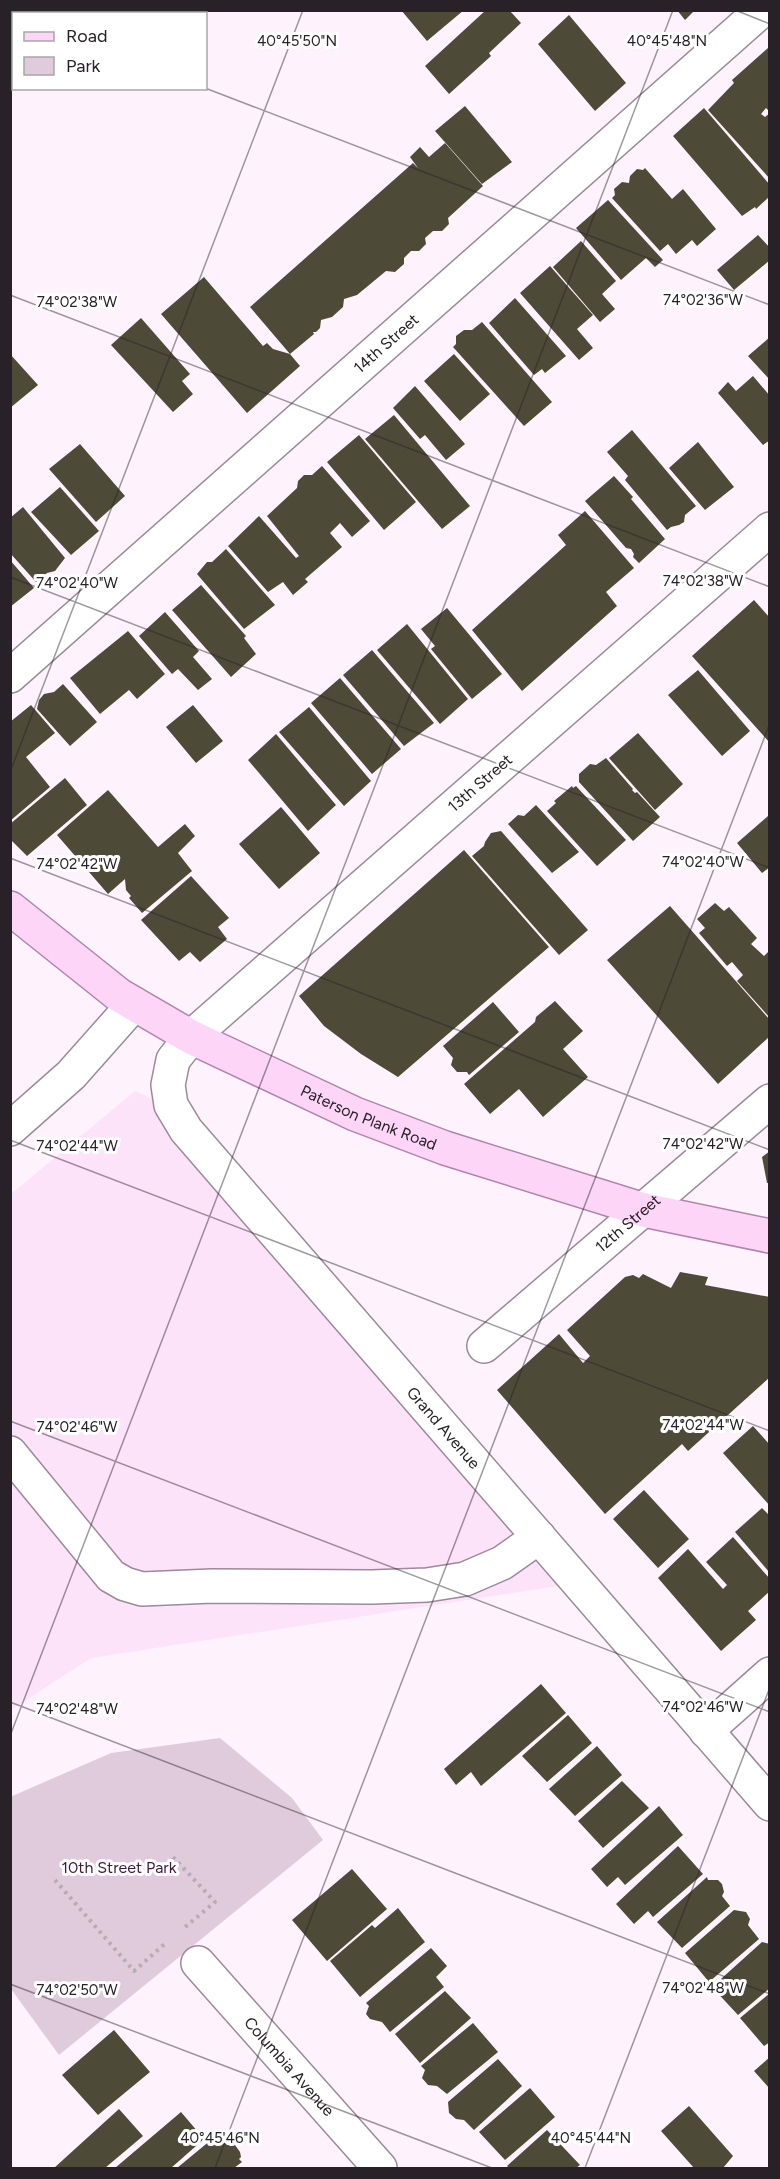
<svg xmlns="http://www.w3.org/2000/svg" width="780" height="2179" font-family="Figtree,sans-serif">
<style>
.built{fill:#fce3f9}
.green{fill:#dfcbdc}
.building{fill:#4d4a37}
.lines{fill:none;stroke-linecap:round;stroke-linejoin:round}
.minor-casing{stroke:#9b8a99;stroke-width:36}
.major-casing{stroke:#b084ab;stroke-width:36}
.path{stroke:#b6acb4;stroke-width:4;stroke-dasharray:3 4.5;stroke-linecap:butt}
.minor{stroke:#fff;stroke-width:33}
.major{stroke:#fcd5f7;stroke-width:33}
.ticks{fill:none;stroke:#282127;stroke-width:1.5;stroke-opacity:0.45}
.labels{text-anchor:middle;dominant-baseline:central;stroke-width:6;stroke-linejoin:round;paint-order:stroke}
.street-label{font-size:16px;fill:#282127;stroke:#fff}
.park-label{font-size:16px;fill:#3f1b3c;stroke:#fff}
.ticks-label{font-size:15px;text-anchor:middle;fill:#282127;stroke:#fff;stroke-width:6;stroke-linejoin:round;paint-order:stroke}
</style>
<rect width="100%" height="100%" fill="#fef3fc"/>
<path class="built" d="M135 1091 200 1120 578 1583 91 1658 11 1710V1194Z"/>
<path class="green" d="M220 1738 292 1798 323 1840 59 2055 11 1989 10 1797 111 1753Z"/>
<path class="building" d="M401 10H464L427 41Z
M486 10H509L521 23 489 53 491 56 449 94 425 66Z
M677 10H695L685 20Z
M569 15 626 83 595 111 538 44Z
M768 48 770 112 766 108 761 114 765 117 770 113V179L708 110 734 83 732 80Z
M465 106 512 162 482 184 435 131Z
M704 108 770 185V196L756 209 755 207 742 216 673 136Z
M445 143 483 186 448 218 449 224 442 231H433L425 238 426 244 419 251H411L404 258V264L395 272 386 271 357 295 344 299 343 307 332 317 321 320 320 328 316 332H313L314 334 290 354 250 307 413 163 418 168 410 157 420 147 429 157Z
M645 168 672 199 683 189 716 229 697 246 692 240 676 254 668 244 660 251 612 198 615 195 614 189 622 182 629 183 630 176 637 169 643 170Z
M608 200 663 260 655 267 646 258 621 280 576 228Z
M758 235 770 248V260L734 290 717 270Z
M581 241 616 281 602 294 615 309 600 322 553 267Z
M550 266 593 315 577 329 593 348 579 360 520 293Z
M204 277 263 346 267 343 273 349 290 354 300 366 247 413 161 314Z
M515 298 566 356 545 373 542 369 534 375 489 323Z
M141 318 190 374 182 381 193 394 173 412 111 345Z
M482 322 552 402 524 426 453 347 456 344V336L464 330H472Z
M770 337V380L748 356Z
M10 354 38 385 10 408Z
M454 354 490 394 460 421 424 381Z
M753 376 770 396V440L763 445 718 393 728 382 736 391Z
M415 386 465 444 446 460 425 435 420 439 393 408Z
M394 415 470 506 442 529 365 439Z
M632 430 696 506 685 515 684 522 679 525 671 527 667 530 625 480 628 476 607 452Z
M359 435 416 502 384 530 327 462Z
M698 442 734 487 705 510 669 468Z
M80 444 125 496 96 522 49 469Z
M322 466 370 521 352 537 340 523 330 533 342 547 305 579 308 582 293 595 283 582 268 592 228 546 259 516 296 558 299 556 267 516 297 488 298 481 304 475H312Z
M614 476 633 497 631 499 665 539 639 563 633 557 634 554 631 549 626 548 585 501Z
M60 487 99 531 71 555 31 512Z
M23 507 65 558 55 571 47 573 36 582 10 553V518Z
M585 511 634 568 606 592 617 606 522 691 472 630 566 545 558 535Z
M226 549 275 605 244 629 197 574 207 562H212Z
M10 560 34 588 10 607Z
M201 585 246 636 244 638 256 654 231 677 172 610Z
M754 600 770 618V743L692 656Z
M447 608 502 674 472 699 431 649 435 646 421 629Z
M165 612 199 651 193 657 212 679 198 690 178 669 172 674 139 636Z
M407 624 468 699 440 724 377 650Z
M128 631 165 674 137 699 129 690 100 714 70 678Z
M372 650 434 723 404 746 343 675Z
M698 670 750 731 722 756 668 695Z
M340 678 401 749 372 774 311 703Z
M63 684 97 722 70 746 37 709 39 700 44 694 54 692Z
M31 705 55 733 26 757 50 787 10 821V722Z
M193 705 223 741 196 763 166 727Z
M309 707 371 781 344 806 279 732Z
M638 733 683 784 655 810 609 758Z
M276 734 336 805 308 831 248 760Z
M606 758 633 789 632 790 635 793 637 792 660 817 633 841 579 782V774L590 764 596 765Z
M65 778 87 805 27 856 10 839V824Z
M572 786 573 788 576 786 626 840 597 866 547 811 556 803 554 801Z
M108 790 158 847 185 824 195 836 178 853 192 871 142 913 129 898 131 896 126 890 125 879 108 894 57 835Z
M536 805 579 852 552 873 508 824 518 815 524 816Z
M281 807 320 853 279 889 239 844Z
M768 816 770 818V867L762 873 737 843Z
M501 831 588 930 559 955 472 856 484 846 485 842 491 833Z
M464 850 549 947 398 1077 361 1054 324 1026 299 996Z
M191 876 229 918 218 927 227 939 200 962 190 952 179 961 141 920Z
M715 903 724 911 729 907 757 938 751 944 764 956 770 950V1018L737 981 743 975 732 962 727 966 699 933 705 928 697 919Z
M670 906 770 1020V1036L718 1084 607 960Z
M555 1001 583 1031 563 1049 588 1077 543 1117 519 1089 490 1114 464 1084 535 1022 536 1017Z
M493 1002 519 1032 469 1075 467 1072H457L451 1065 453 1058 443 1046Z
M770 1151V1183H767L762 1157Z
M680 1272 708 1277 705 1285 770 1297V1377L688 1451 682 1444 605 1514 497 1390 559 1334 583 1363 590 1356 567 1330 625 1277 633 1275 639 1278 643 1274 671 1288Z
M753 1426 770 1445V1506L723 1453Z
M644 1490 689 1539 658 1568 613 1519Z
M762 1508 770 1516V1573L735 1532Z
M733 1537 770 1579V1591L748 1611 756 1620 721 1651 658 1578 688 1549 723 1589 727 1585 706 1562Z
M541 1684 566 1713 481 1786 471 1772 456 1785 444 1769Z
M568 1715 592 1743 547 1782 522 1756Z
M597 1746 622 1775 575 1816 549 1789Z
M622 1781 649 1808 603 1848 578 1821Z
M659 1806 683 1835 625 1885 618 1877 607 1887 591 1869Z
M678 1846 703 1874 653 1917 648 1911 634 1924 616 1904Z
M352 1869 387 1909 327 1961 292 1920Z
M707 1877 708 1880H718L722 1884 724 1892 722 1896 730 1906 682 1948 657 1922Z
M398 1908 425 1942 360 1997 330 1961 372 1925 375 1928Z
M734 1910 746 1912 750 1919 748 1925 759 1939 709 1982 685 1953Z
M762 1942 770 1944V1988L738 2015 712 1987Z
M431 1948 447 1966 436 1977 444 1987 390 2032 382 2022 370 2019 366 2014 369 2006 366 2003Z
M445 1991 471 2018 420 2063 395 2034Z
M770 1993V2042L764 2046 740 2018Z
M473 2023 498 2052 447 2094 437 2086 428 2085 422 2078 425 2070 421 2066Z
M114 2030 150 2072 98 2115 62 2075Z
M770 2057V2089L754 2071Z
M498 2059 522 2086 474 2130 464 2120 456 2119 449 2113 448 2102Z
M530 2088 555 2117 505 2160 479 2132Z
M689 2106 733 2156 723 2168H694L661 2131Z
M119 2109 143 2136 105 2168H54Z
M181 2112 204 2139 171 2168H115Z
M547 2130 580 2165 576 2168H509L507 2166Z
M217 2135 227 2145H235L240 2152 241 2157 239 2159 242 2162 234 2168H177Z"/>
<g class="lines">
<g class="minor-casing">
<g id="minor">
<path id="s1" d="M770 529 191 1037 173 1060 168 1085 171 1105 186 1130 770 1804"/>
<path id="s2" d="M10 676 762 10"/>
<path d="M10 1129 71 1075 134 1004"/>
<path id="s3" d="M484 1346 770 1101"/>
<path d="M10 1453 111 1576 125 1584 142 1589 212 1586 372 1587 427 1585 465 1579 502 1563 539 1537"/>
<path d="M706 1731 770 1674"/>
<path id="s4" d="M198 1963 380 2168"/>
</g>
</g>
<g class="major-casing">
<g id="major">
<path id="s5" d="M10 908 119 995 191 1037 355 1114 445 1148 644 1210 770 1236"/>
</g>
</g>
<path class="path" d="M173 1857 215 1902 184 1928
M55 1880 134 1971 167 1942"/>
<use href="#minor" class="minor"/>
<use href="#major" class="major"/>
</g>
<path class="ticks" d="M735 10 770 24M10 14 14 15M205 88 770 305M10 295 770 587M10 577 770 868M10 772 303 10M10 858 770 1150M10 1140 770 1431M10 1421 770 1712M10 1702 770 1994M10 1736 673 10M10 1984 492 2168M215 2168 770 723M585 2168 770 1687"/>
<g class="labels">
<g class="street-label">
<text stroke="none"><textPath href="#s2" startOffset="502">14th Street</textPath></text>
<text transform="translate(480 783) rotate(-41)">13th Street</text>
<text stroke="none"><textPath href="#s5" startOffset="418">Paterson Plank Road</textPath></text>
<text stroke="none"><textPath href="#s3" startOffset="189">12th Street</textPath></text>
<text stroke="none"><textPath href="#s1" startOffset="1268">Grand Avenue</textPath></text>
<text stroke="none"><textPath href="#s4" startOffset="138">Columbia Avenue</textPath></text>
</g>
<g class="park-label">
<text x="119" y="1867">10th Street Park</text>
</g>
</g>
<g class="ticks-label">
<text x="667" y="46">40°45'48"N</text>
<text x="297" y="46">40°45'50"N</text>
<text x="703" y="305">74°02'36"W</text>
<text x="77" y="307">74°02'38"W</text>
<text x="703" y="586">74°02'38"W</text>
<text x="77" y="588">74°02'40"W</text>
<text x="703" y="867">74°02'40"W</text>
<text x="77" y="869">74°02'42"W</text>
<text x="703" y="1149">74°02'42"W</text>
<text x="77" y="1151">74°02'44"W</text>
<text x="703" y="1430">74°02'44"W</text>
<text x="77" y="1432">74°02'46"W</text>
<text x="703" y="1712">74°02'46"W</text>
<text x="77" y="1714">74°02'48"W</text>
<text x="703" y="1993">74°02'48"W</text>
<text x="77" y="1995">74°02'50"W</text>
<text x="220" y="2143">40°45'46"N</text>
<text x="591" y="2143">40°45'44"N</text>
</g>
<rect width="780" height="2179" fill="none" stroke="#282127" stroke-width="24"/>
<rect x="12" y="12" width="195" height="78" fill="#ffffff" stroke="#a9a6a9" stroke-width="1.5"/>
<rect x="24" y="32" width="30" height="9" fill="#fcd5f7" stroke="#a9a6a9" stroke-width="1.5"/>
<text x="66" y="42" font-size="18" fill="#282127">Road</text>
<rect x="24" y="57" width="30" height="18" fill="#dfcbdc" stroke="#a9a6a9" stroke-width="1.5"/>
<text x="66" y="72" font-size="18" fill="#282127">Park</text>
</svg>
